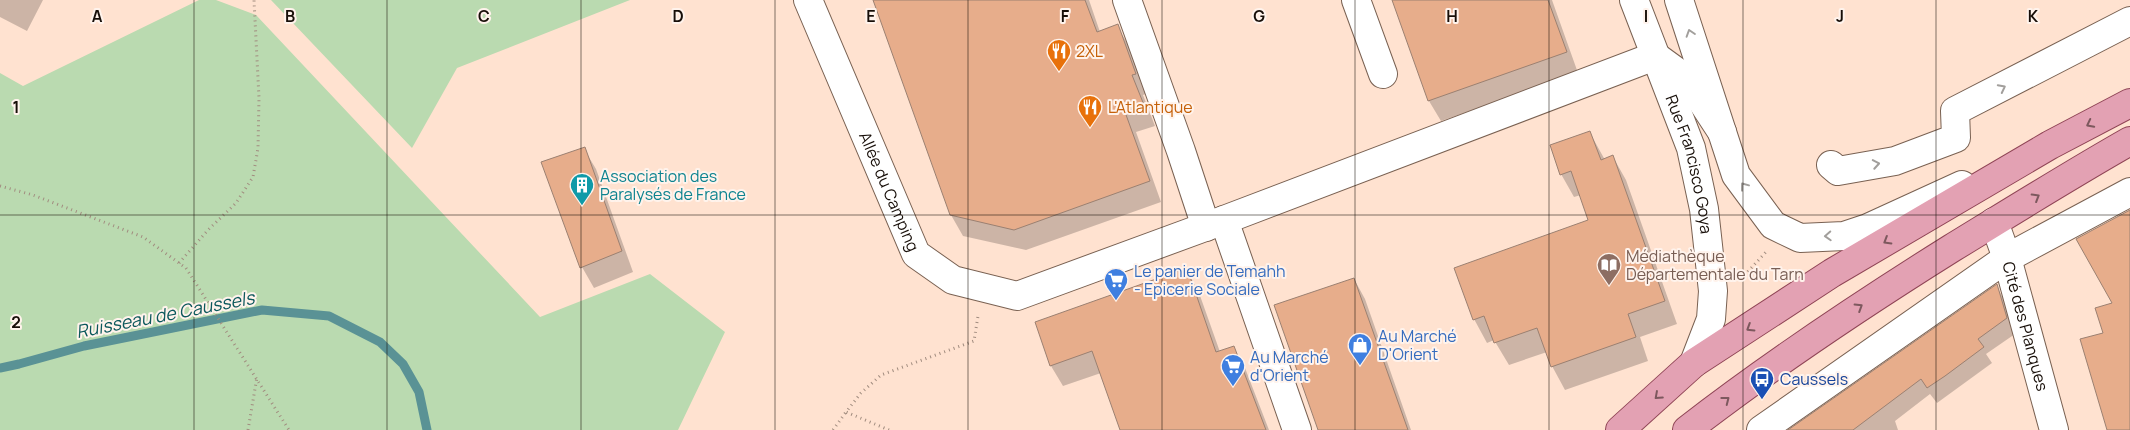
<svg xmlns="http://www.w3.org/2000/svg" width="2130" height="430" font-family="Manrope,sans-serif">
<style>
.green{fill:#badab0}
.shadow{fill:#0003}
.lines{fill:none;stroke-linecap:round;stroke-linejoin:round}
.stream{stroke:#5a9295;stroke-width:9}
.building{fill:#e7ad8b;stroke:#9b8071}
.minor-casing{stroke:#796152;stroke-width:30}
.major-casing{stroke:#904556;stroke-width:30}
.path{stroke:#a18c7f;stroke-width:3;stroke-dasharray:1 4;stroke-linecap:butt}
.minor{stroke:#fff;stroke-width:28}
.major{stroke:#e3a1b3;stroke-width:28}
.oneway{stroke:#a29f9c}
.oneway2{stroke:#7d585e}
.grid{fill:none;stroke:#170e08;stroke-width:1;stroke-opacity:0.55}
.labels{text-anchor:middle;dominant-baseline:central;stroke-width:4;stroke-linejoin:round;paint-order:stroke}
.food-label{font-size:16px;fill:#c56008;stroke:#fff3ec;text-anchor:start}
.street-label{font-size:16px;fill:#170e08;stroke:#fff3ec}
.culture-label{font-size:16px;fill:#0d838f;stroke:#fff3ec;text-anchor:start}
.education-label{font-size:16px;fill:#785e54;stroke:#fff3ec;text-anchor:start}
.shop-label{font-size:16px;fill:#366cbe;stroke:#fff3ec;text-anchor:start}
.transit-label{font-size:16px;fill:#164399;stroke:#fff3ec;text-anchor:start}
.water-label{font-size:18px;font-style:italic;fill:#0c585c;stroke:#fff3ec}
.grid-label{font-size:16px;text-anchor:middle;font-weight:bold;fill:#170e08;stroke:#fff3ec;stroke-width:4;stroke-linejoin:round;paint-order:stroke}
</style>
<rect width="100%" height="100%" fill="#ffe2d0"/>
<path class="green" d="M199 0H216L256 15 540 317 650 274 725 332 678 430H0V73L23 86Z
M271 0H630L457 68 412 148Z"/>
<path class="shadow" d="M0 0H43L27 31 0 17Z
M874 0H1089L1100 32 1117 26 1129 46 1146 94 1143 95 1155 126 1136 132 1161 202 1026 250 963 236 951 215Z
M1394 0H1552L1578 73 1441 121 1429 101Z
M1590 133 1605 160 1613 157 1626 180 1677 324 1640 337 1648 361 1565 390 1552 366 1547 352 1509 365 1494 340 1487 343 1474 319 1590 221 1581 195 1574 197 1561 174Z
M584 149 596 169 633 272 594 288 582 267Z
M1186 270 1198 290 1220 352 1233 347 1245 368 1269 430H1121L1101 373 1063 386 1051 366 1037 323Z
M1354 279 1365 299 1411 430H1319Z
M1996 286 2005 301 2015 334 1986 354 1992 363 1937 403 1930 394 1895 421 1898 430H1790Z"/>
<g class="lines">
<path class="stream" d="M0 368 19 364 84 346 262 310 329 316 380 342 403 364 419 392 427 430"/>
</g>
<path class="building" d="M873 0H1085L1097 32 1118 24 1136 74 1132 75 1144 105 1125 112 1150 181 1014 230 950 215Z
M1392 0H1548L1567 52 1428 101Z
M1590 131 1601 160 1613 155 1665 301 1628 314 1636 337 1551 367 1537 328 1494 343 1484 316 1473 320 1454 268 1588 220 1571 171 1560 175 1550 145Z
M585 147 622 251 580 268 541 162Z
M2130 210V430H2107L2080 339 2103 333 2095 308 2112 303 2076 239Z
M1187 268 1216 352 1234 346 1266 430H1120L1092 351 1050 366 1035 322Z
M1354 278 1408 430H1318L1274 305Z
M1997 284 2007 318 1978 339 1984 347 1945 376 1927 388 1921 379 1853 430H1788Z"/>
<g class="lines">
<g class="minor-casing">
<g id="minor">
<path id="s1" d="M808 0 916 254 953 280 1017 296 1224 220 1655 56 1688 80 1722 132"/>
<path d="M1127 0 1181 151 1206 227"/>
<path d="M1356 0 1383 74"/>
<path id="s2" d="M1634 0 1691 148 1704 209 1713 291 1711 319 1694 363"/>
<path d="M1679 0 1736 175 1773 225 1800 238 1844 236 1868 228 1962 185"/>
<path d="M1831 165 1838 171 1895 161 1956 138 1955 111 2130 21"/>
<path d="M1224 220 1297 430"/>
<path id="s3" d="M1994 222 2007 258 2054 430"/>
<path d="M1761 430 2007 258 2130 192"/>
</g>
</g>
<g class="major-casing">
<path id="major" d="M1620 430 1694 363 1832 273 2050 145 2130 103
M1687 430C1772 364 1861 305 1952 248 2011 212 2070 175 2130 141"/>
</g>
<path class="path" d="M0 186 33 195 143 237 186 268 289 430
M179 263 208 230 236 203 253 177 258 148 259 98 254 0
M1741 279 1766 252
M248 430 257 377
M833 430 846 412
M889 430 846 412 861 393 881 375 974 341 978 316"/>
<use href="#minor" class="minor"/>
<use href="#major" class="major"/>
</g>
<defs><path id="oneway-chevron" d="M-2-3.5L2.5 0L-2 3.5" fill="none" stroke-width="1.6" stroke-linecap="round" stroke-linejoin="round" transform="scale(1.25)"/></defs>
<g class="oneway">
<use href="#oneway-chevron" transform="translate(1690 33) rotate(-108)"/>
<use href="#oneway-chevron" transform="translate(2002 88) rotate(-27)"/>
<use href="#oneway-chevron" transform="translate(1876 164) rotate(-10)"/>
<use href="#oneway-chevron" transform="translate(1744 186) rotate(-127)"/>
<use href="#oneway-chevron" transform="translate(1828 236) rotate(177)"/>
</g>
<g class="oneway2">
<use href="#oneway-chevron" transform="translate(2090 124) rotate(153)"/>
<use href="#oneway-chevron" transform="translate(2036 197) rotate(-31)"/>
<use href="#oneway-chevron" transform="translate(1887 241) rotate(149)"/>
<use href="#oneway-chevron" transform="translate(1859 307) rotate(-32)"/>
<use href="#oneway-chevron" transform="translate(1750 328) rotate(148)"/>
<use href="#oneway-chevron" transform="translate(1658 396) rotate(138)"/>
<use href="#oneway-chevron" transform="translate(1726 400) rotate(-38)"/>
</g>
<path class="grid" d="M194 0V430M387 0V430M581 0V430M775 0V430M968 0V430M1162 0V430M1355 0V430M1549 0V430M1743 0V430M1936 0V430M0 215H2130"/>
<defs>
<g id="restaurant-pin" transform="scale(1.25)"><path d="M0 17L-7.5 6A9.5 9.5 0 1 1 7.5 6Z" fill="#e8710a" stroke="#fff3ec"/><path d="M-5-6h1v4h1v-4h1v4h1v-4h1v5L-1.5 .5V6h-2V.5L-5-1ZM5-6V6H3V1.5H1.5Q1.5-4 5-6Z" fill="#fff"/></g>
<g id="building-pin" transform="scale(1.25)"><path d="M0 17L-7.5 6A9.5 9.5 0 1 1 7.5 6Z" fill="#0f9aa8" stroke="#fff3ec"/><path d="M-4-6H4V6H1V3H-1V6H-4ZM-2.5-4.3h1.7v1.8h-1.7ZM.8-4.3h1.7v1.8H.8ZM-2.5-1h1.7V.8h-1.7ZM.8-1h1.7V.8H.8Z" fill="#fff"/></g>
<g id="library-pin" transform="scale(1.25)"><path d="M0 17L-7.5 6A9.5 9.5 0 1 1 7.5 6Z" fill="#8d6e63" stroke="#fff3ec"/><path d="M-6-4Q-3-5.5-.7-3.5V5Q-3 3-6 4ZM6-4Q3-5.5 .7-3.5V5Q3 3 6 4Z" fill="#fff"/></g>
<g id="supermarket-pin" transform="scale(1.25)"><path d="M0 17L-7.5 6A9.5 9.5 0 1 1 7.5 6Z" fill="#3f7fe0" stroke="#fff3ec"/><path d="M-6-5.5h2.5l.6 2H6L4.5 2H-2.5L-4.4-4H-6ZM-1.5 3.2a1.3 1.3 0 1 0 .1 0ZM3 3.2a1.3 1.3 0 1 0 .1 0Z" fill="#fff"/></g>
<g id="shop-pin" transform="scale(1.25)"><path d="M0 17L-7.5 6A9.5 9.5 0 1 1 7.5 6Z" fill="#3f7fe0" stroke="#fff3ec"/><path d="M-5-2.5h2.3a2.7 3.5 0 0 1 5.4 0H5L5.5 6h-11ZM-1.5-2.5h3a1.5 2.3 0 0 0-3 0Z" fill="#fff"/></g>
<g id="bus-pin" transform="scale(1.25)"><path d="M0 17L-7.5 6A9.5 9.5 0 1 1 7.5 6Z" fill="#1a4fb4" stroke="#fff3ec"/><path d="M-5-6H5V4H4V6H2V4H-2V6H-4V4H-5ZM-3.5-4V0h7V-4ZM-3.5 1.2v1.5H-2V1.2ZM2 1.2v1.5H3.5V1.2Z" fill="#fff"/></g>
</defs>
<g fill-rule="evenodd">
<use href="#restaurant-pin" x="1059" y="51"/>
<use href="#restaurant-pin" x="1090" y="107"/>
<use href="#building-pin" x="582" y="185"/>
<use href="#library-pin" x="1609" y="265"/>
<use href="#supermarket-pin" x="1116" y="280"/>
<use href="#shop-pin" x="1360" y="345"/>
<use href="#supermarket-pin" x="1233" y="366"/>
<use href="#bus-pin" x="1762" y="379"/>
</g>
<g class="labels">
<g class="food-label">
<text x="1076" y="51">2XL</text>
<text x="1108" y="107">L'Atlantique</text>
</g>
<g class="street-label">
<text stroke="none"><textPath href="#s2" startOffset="174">Rue Francisco Goya</textPath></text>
<text stroke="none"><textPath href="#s1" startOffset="208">Allée du Camping</textPath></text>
<text stroke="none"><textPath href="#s3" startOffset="109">Cité des Planques</textPath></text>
</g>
<g class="culture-label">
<text x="600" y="176">Association des<tspan x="600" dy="18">Paralysés de France</tspan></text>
</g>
<g class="education-label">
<text x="1626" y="256">Médiathèque<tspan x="1626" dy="18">Départementale du Tarn</tspan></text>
</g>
<g class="shop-label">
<text x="1134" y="271">Le panier de Temahh<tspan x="1134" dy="18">- Epicerie Sociale</tspan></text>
<text x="1378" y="336">Au Marché<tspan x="1378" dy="18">D'Orient</tspan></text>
<text x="1250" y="357">Au Marché<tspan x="1250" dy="18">d'Orient</tspan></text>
</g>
<g class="transit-label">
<text x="1780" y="379">Caussels</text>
</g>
<g class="water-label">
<text transform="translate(165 314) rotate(-11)">Ruisseau de Caussels</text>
</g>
</g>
<g class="grid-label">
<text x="97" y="22">A</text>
<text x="290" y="22">B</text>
<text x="484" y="22">C</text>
<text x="678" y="22">D</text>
<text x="871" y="22">E</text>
<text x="1065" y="22">F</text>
<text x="1259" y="22">G</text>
<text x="1452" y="22">H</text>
<text x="1646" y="22">I</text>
<text x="1840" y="22">J</text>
<text x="2033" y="22">K</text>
<text x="16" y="113">1</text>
<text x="16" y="328">2</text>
</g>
</svg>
